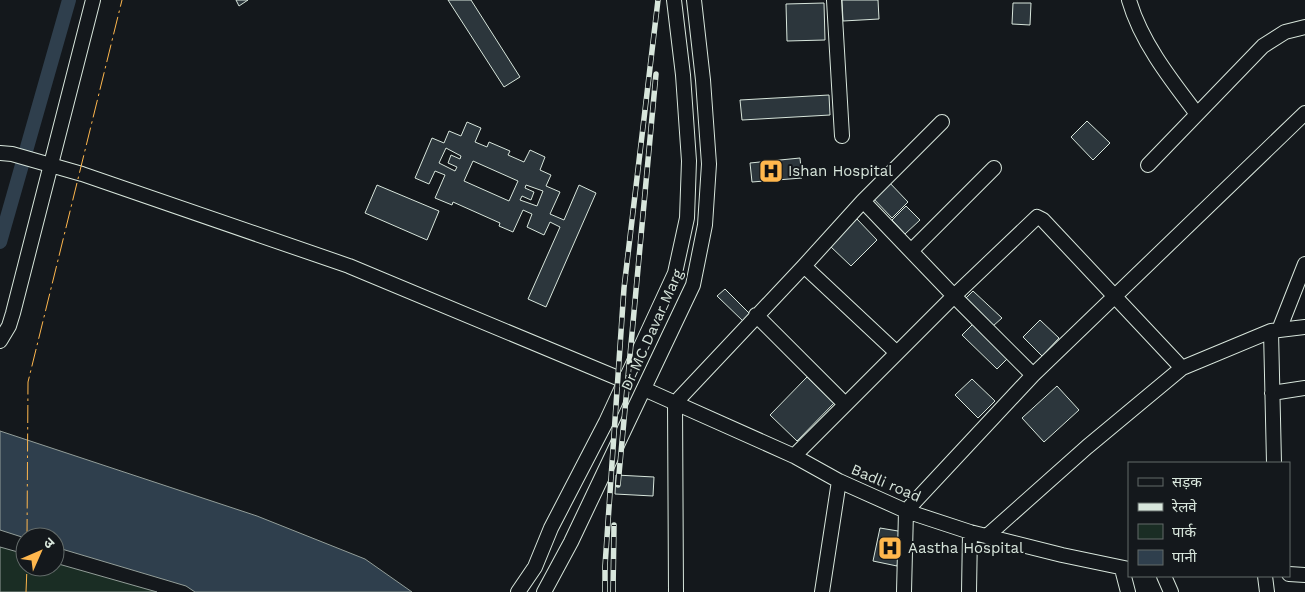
<svg xmlns="http://www.w3.org/2000/svg" width="1305" height="592" font-family="'Work Sans','Noto Sans Devanagari',sans-serif">
<style>
.green{fill:#1a2d24;stroke:#939e99}
.water{fill:#2f3f4d;stroke:#939e99}
.lines{fill:none;stroke-linecap:round;stroke-linejoin:round}
.canal{stroke:#2f3f4d;stroke-width:14}
.building{fill:#2c363c;stroke:#d8e6dc;fill-rule:evenodd}
.minor-casing{stroke:#d8e6dc;stroke-width:16}
.minor{stroke:#14181c;stroke-width:14}
.rail-casing{stroke:#d8e6dc;stroke-width:5.5}
.rail{stroke:#14181c;stroke-width:4;stroke-dasharray:11;stroke-linecap:butt}
.power{stroke:#ffb74d;stroke-width:1;stroke-dasharray:18 4 2.5 4;stroke-linecap:butt}
.labels{text-anchor:middle;dominant-baseline:central;stroke-width:4;stroke-linejoin:round;paint-order:stroke}
.poi-label{font-size:15px;fill:#d8e6dc;stroke:#14181c;text-anchor:start}
.street-label{font-size:15px;fill:#d8e6dc;stroke:#14181c}
</style>
<rect width="100%" height="100%" fill="#14181c"/>
<path class="green" d="M0 547 25 554V567H55V563L157 592H0Z"/>
<path class="water" d="M0 431 257 516 365 559 412 592H195L186 586 55 547V537L25 538 0 530Z"/>
<g class="lines">
<path class="canal" d="M0 242 69 0"/>
</g>
<path class="building" d="M236 0H248L239 6Z
M448 0H471L520 77 504 87Z
M842 0H878L879 19 843 21Z
M824 3 825 40 787 41 786 4Z
M1013 3H1031L1030 25 1012 24Z
M829 95 830 115 742 120 740 100Z
M1087 121 1110 143 1093 160 1071 137Z
M467 122 481 128 475 142 487 147 489 142 510 151 508 155 524 162 530 150 545 157 540 170 551 175 546 186 560 192 550 214 564 220 579 185 596 193 546 307 528 299 560 227 550 222 544 235 527 227 532 214 523 210 513 232 499 226 500 223 453 202 452 205 435 198 445 175 435 171 429 184 415 178 432 138 444 143 449 131 461 136ZM446 148 461 156 460 159 451 155 448 163 457 167 455 171 439 163ZM473 161 518 181 509 201 464 181ZM526 185 543 191 537 206 520 200 522 196 531 200 534 192 525 188Z
M800 158 802 178 752 182 750 163Z
M887 180 908 202 892 218 871 196Z
M377 185 439 211 427 240 365 213Z
M906 206 920 220 905 234 892 220Z
M857 219 877 240 851 266 830 246Z
M725 289 751 315 744 322 717 296Z
M973 291 1002 318 993 326 965 299Z
M1040 320 1059 338 1042 356 1023 337Z
M975 322 1010 356 997 369 962 335Z
M807 377 834 403 797 441 770 415Z
M972 379 995 401 978 418 955 395Z
M1057 386 1079 410 1044 442 1022 418Z
M616 475 654 477 653 496 615 494Z
M880 528 904 532 897 566 873 561Z"/>
<g class="lines">
<g class="minor-casing">
<path id="minor" d="M834 0 842 136
M1129 0C1141 42 1171 80 1197 114
M0 153 12 154 82 174 349 266 625 381
M1148 165 1263 46 1285 32 1305 27
M863 201 954 296 1033 375
M911 251 994 168
M804 266 897 353
M756 315 845 404
M1279 330 1305 264
M1271 331 1274 463
M0 341 9 326 13 313 93 0
M644 389 794 456 839 481 906 511 970 532 1062 555 1129 569
M1272 393 1305 388
M794 456 954 296 1037 217 1043 220 1182 368
M987 536 1087 447 1182 368 1271 331 1305 327
M1122 569 1128 592
M1289 574 1305 575
M1164 576 1171 592
M1265 576 1267 592
M518 592 535 567 551 528 606 422 675 273 687 218 689 161 683 75 674 0
M544 592 571 542 693 285 705 225 709 164 703 80 694 0
M676 592 675 403 804 266 863 201 942 122
M822 592 839 481
M904 592 906 511 1033 375 1305 113
M969 592 970 532"/>
</g>
<use href="#minor" class="minor"/>
<g class="rail-casing">
<path id="rail" d="M618 485 656 74
M605 592V566L624 288 658 0
M613 592 614 525"/>
</g>
<use href="#rail" class="rail"/>
<path class="power" d="M27 537 28 382 122 0
M26 592 27 567"/>
</g>
<defs>
<g id="hospital-square" transform="scale(1.25)"><rect x="-9" y="-9" width="18" height="18" rx="4" fill="#ffb74d" stroke="#14181c"/><path d="M-5-5h3v3.5h4V-5h3V5h-3V1.5h-4V5h-3Z" fill="#111"/></g>
</defs>
<g fill-rule="evenodd">
<use href="#hospital-square" x="771" y="171"/>
<use href="#hospital-square" x="890" y="548"/>
</g>
<g class="labels">
<g class="poi-label">
<text x="788" y="171">Ishan Hospital</text>
<text x="908" y="548">Aastha Hospital</text>
</g>
<g class="street-label">
<text transform="translate(652 330) rotate(-66)">Dr MC Davar Marg</text>
<text transform="translate(886 483) rotate(23)">Badli road</text>
</g>
</g>
<rect x="1128" y="462" width="162" height="115" fill="#14181c" stroke="#626a69"/>
<rect x="1138" y="478" width="25" height="8" fill="#14181c" stroke="#626a69"/>
<text x="1172" y="487" font-size="15" fill="#d8e6dc">सड़क</text>
<rect x="1138" y="503" width="25" height="8" fill="#d8e6dc" stroke="#626a69"/>
<text x="1172" y="512" font-size="15" fill="#d8e6dc">रेलवे</text>
<rect x="1138" y="524" width="25" height="15" fill="#1a2d24" stroke="#626a69"/>
<text x="1172" y="537" font-size="15" fill="#d8e6dc">पार्क</text>
<rect x="1138" y="550" width="25" height="15" fill="#2f3f4d" stroke="#626a69"/>
<text x="1172" y="562" font-size="15" fill="#d8e6dc">पानी</text>
<g transform="translate(40 552) rotate(45)"><circle r="24" fill="#14181c" stroke="#626a69"/>
<path d="M0-4L9 19L0 12L-9 19Z" fill="#ffb74d"/>
<text y="-8" font-size="14" font-weight="bold" text-anchor="middle" fill="#d8e6dc">उ</text>
</g>
</svg>
